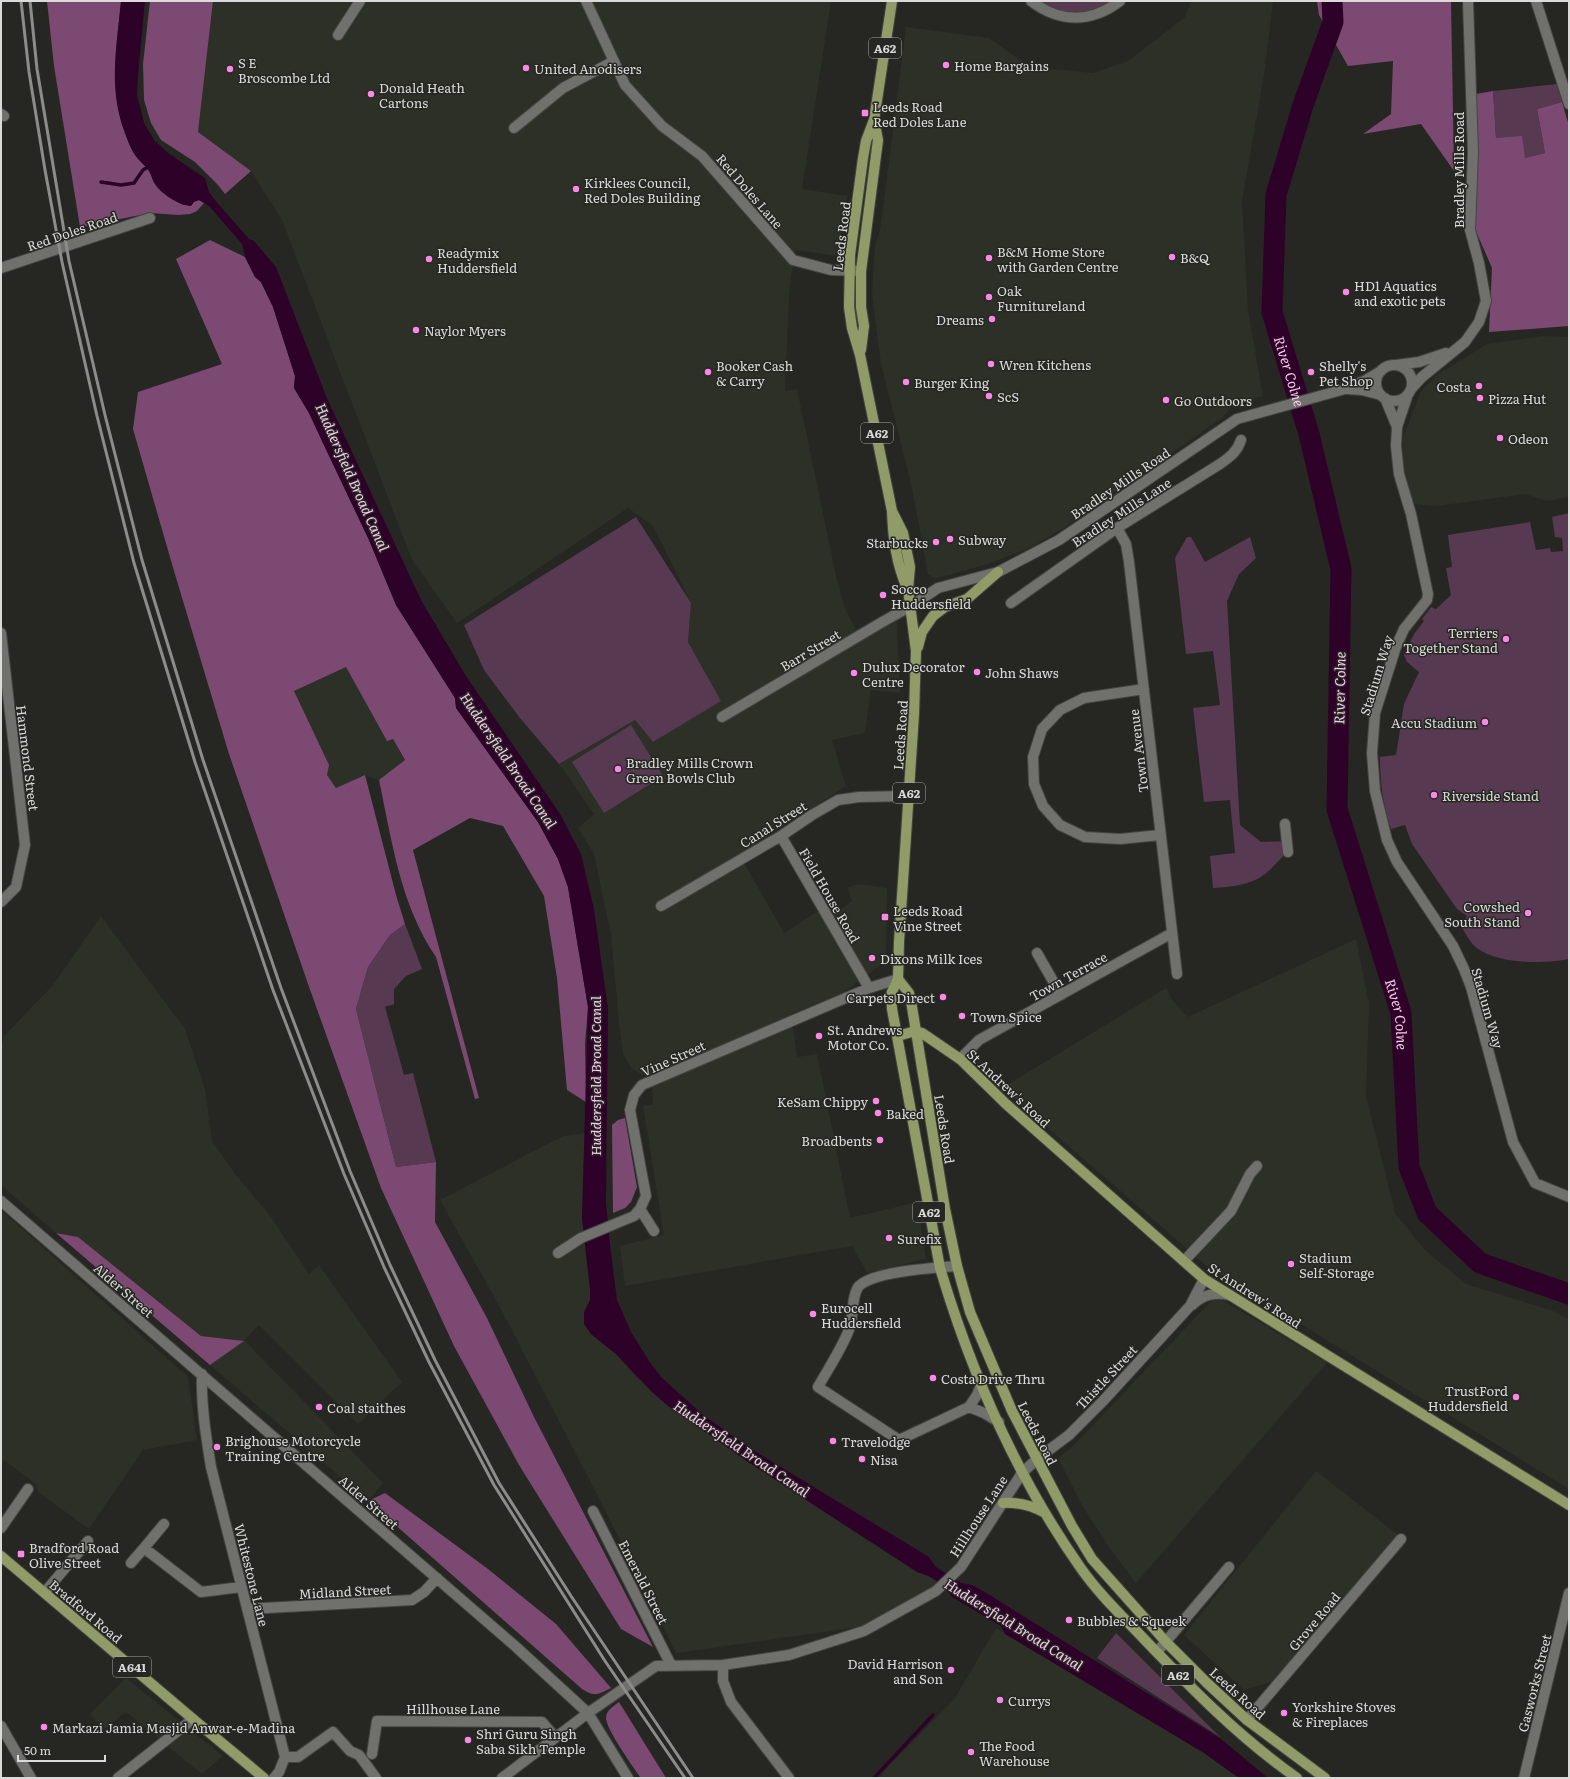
<svg xmlns="http://www.w3.org/2000/svg" width="1570" height="1779" font-family="Literata,serif">
<style>
.built{fill:#2d3026}
.green{fill:#583952}
.forest{fill:#7c4972}
.water{fill:#2e0228}
.lines{fill:none;stroke-linecap:round;stroke-linejoin:round}
.stream{stroke:#2e0228;stroke-width:3.5}
.river{stroke:#2e0228;stroke-width:21}
.minor-casing{stroke:#444541;stroke-width:12}
.major-casing{stroke:#444541;stroke-width:12}
.minor{stroke:#70716c;stroke-width:10}
.major{stroke:#919b68;stroke-width:10}
.rail{stroke:#8c8d8a;stroke-width:3}
.poi-dot{fill:#fb87e6;stroke:#262723;stroke-width:1.5}
.labels{text-anchor:middle;dominant-baseline:central;stroke-width:3;stroke-linejoin:round;paint-order:stroke}
.shield{fill:#262723;stroke:#a4a5a2;stroke-width:1}
.shield-label{font-size:12px;font-weight:bold;fill:#dadbd8}
.poi-label{font-size:13px;fill:#dadbd8;stroke:#262723;text-anchor:start}
.street-label{font-size:13px;fill:#dadbd8;stroke:#262723}
.water-label{font-size:14px;font-style:italic;fill:#f9c9ee;stroke:#262723}
</style>
<rect width="100%" height="100%" fill="#262723"/>
<path class="built" d="M213 1H831L802 189 847 196 837 256 795 250 789 294 785 391 797 389 837 580 845 609 857 631 896 606 900 693 871 690 865 733 832 740 846 786 738 855 747 868 784 933 832 902 837 912 852 901 847 888 857 884 887 888 886 961 843 993 791 1014 797 1057 817 1054 850 1218 917 1202 926 1259 867 1273 852 1246 625 1286 620 1246 664 1235 643 1106 653 1105 652 1087 644 1075 632 1069 623 1054 619 1022 611 935 594 854 578 828 594 814 559 764 635 720 653 742 720 701 688 642 691 603 653 526 628 508 457 623 412 560 282 220 251 171 198 132Z
M1191 1H1273L1264 75 1242 201 1248 311 1263 396 1234 404 1222 418 1065 527 1031 547 988 564 938 578 932 577 928 574 912 488 881 363 872 295 875 244 880 231 906 27 989 38 1030 67 1093 73 1128 61 1185 17Z
M1543 336 1569 337V497L1548 501 1525 494 1437 506 1413 504 1402 470 1403 438 1421 391 1437 375 1487 344Z
M346 667 387 741 393 739 405 761 379 780 364 775 336 788 327 775 294 691Z
M101 916 185 1029 205 1089 212 1141 236 1175 268 1213 309 1274 319 1265 402 1382 358 1424 259 1325 244 1340 383 1483 368 1501 210 1365 243 1341 201 1336 78 1237 56 1233 1 1185V1048L4 1036 53 985Z
M1356 939 1369 1004 1366 1097 1395 1213 1425 1250 1466 1284 1553 1311 1569 1319V1489L1209 1268 1002 1088 1166 988 1172 1000 1188 1017Z
M585 1133 582 1218 590 1289V1300L584 1312V1324L591 1334 616 1354 635 1376 804 1499 917 1572 942 1582 865 1626 676 1653 600 1500 496 1300 440 1200 563 1136Z
M1 1210 188 1377 197 1440 143 1450 89 1529 38 1492 36 1484 4 1460 1 1465Z
M1216 1296 1327 1363 1136 1583 1111 1550 1083 1507 1058 1458 1073 1446Z
M1316 1471 1398 1535 1275 1681 1244 1690 1184 1635Z
M996 1628 1204 1753 1239 1778H880L885 1770 955 1698Z
M126 1678 223 1756 202 1774 126 1712 103 1730 90 1714Z"/>
<path class="green" d="M1034 1H1116L1084 16 1063 14Z
M1557 84 1562 102 1537 109 1545 153 1525 158 1496 138 1493 91Z
M1569 513V959C1543 964 1500 964 1478 949 1470 943 1466 934 1461 926L1467 916 1457 909 1412 844 1405 825 1391 829C1383 804 1380 784 1380 757L1396 755 1404 704 1419 672 1407 662 1404 655 1414 634 1424 621 1422 619 1431 607 1436 609 1451 595 1446 568 1452 567 1448 535 1530 522 1536 550 1550 548 1551 552 1563 551 1562 538 1555 537 1552 517Z
M636 517 691 603 688 642 721 701 653 742 635 720 559 764 520 718 484 670 464 625Z
M1187 537H1191L1205 562 1250 537 1256 558 1239 574 1227 601 1240 825 1261 842 1288 841V852C1279 859 1274 867 1265 874 1251 885 1231 887 1213 888L1210 856 1235 853 1230 800 1204 802 1193 708 1220 705 1213 651 1186 654 1175 558Z
M631 725 663 776 604 813 572 762Z
M405 924 422 969 406 976 394 989V1004L385 1007 404 1075 413 1073 436 1162 396 1167 356 1009 368 967 390 935Z
M1116 1633 1220 1737 1097 1658Z"/>
<path class="forest" d="M47 1H121C116 53 107 104 134 153 138 160 145 165 149 171 152 175 152 179 154 183 160 192 173 199 183 205L199 200 204 203 197 211 190 214 179 215 150 213 80 227 54 66Z
M150 1H213L198 132 251 171 225 194 218 185 195 162 161 140 151 123 144 100 143 64Z
M1317 1H1451L1454 171 1421 124 1363 134 1391 114 1393 61 1348 66 1319 15Z
M1493 91 1496 138 1522 136 1525 158 1545 153 1537 109 1562 102 1569 126V326L1489 332 1492 268 1475 229 1476 94Z
M210 240 245 257 255 277 261 282 273 307 295 376 294 388 309 413 323 443 369 540 396 605 455 698 456 708 538 822 558 859 568 887 588 1007 585 1044 586 1102 567 1090 557 978 544 896 503 826 470 818 413 850 479 1098 475 1099 436 957C400 904 392 841 379 780L405 760 393 739 387 741 346 667 294 691 329 765 327 775 336 788 365 775 396 895 405 924 390 935 368 967 356 1009 396 1167 436 1162 435 1222 487 1318 534 1417 653 1647 621 1629 519 1465 454 1346 381 1188 308 984 229 754 174 571 133 429 138 392 222 364 176 259Z
M625 1118 637 1187 631 1202 625 1208 613 1213 612 1125 618 1120Z
M56 1233 78 1237 201 1336 244 1341 210 1365Z
M385 1493 488 1569 556 1624 611 1688C597 1695 595 1697 582 1689L368 1501Z
M619 1702 666 1778H641C633 1767 606 1729 606 1718 606 1710 614 1706 619 1702Z"/>
<path class="water" d="M121 1H145L138 76 137 95 144 123 155 141 168 153 205 178 209 192 214 199 249 239 254 241 276 267 326 396 421 600 466 676 560 814 581 854 594 909 608 1009 606 1203 610 1245 617 1300 631 1332 649 1361 661 1377 702 1414 748 1447 929 1557 936 1567 961 1583 972 1585 988 1594 1221 1739 1268 1778H1239L1204 1753 1005 1634 1001 1626 952 1597C944 1585 931 1575 917 1572L748 1462 668 1406 651 1391 616 1354 591 1334 584 1324V1312L590 1300V1289L582 1218 588 1007 568 887 558 859 538 822 456 708 455 698 396 605 369 540 323 443 309 413 294 388 295 376 273 307 261 282 255 277 245 257 242 244 209 206 199 200 194 202 191 206C179 205 160 194 154 182 152 179 151 174 149 171 145 165 139 161 135 155 130 148 127 138 124 130 108 88 117 45 121 1Z"/>
<g class="lines">
<path class="stream" d="M101 182 121 185 134 183 143 170 150 166
M874 1778 933 1715"/>
<path class="river" id="s1" d="M1332 1 1333 22 1303 105 1276 195 1272 312 1309 434 1341 569 1337 809 1401 1013 1409 1167 1427 1213 1480 1263 1569 1294"/>
<g class="minor-casing">
<path id="minor" d="M586 1 625 85 662 126 702 156 793 260 831 270 861 271
M1031 1C1060 23 1091 23 1120 1
M1536 1 1569 104
M338 35 360 1
M1 114 4 116
M514 128 563 88 614 61
M1 268 150 218
M1396 365 1419 362 1446 353
M1376 383a18 18 0 1 1 36 0a18 18 0 1 1-36 0Z
M1347 389 1362 390 1381 395
M1411 389 1422 377 1465 342 1479 322 1486 301 1479 263 1470 230 1473 152 1468 1
M1408 394 1397 427 1396 446 1399 474 1411 514 1428 594 1427 600 1404 629 1396 647 1375 713 1372 753 1375 791 1387 840 1397 862 1453 946 1464 969 1471 987 1513 1142 1535 1183 1569 1197
M1385 398 1397 427
M1117 528 1126 544 1129 562 1177 974
M1011 603 1117 528 1220 464C1230 457 1237 452 1241 440
M1 633 25 845 16 887 1 902
M1144 689 1084 698 1060 710 1042 729 1033 757 1034 784 1043 806 1060 825 1085 837 1120 839 1160 835
M722 717 884 621 911 606 938 588 998 572 1059 540 1237 419 1345 389 1366 380 1381 371
M1285 824 1288 852
M781 836 869 988
M661 906 781 836 812 815 838 800 859 797 908 796
M1037 953 1061 995
M960 1059 979 1040 1172 933
M1 1201 515 1646 588 1713 628 1778
M640 1209 654 1231
M558 1253 581 1238 634 1216 640 1209 646 1196 630 1110 634 1095 642 1085 869 988 898 979
M1184 1261 1231 1211 1250 1174 1257 1166
M957 1266C935 1268 874 1271 859 1286 852 1294 853 1316 850 1327 843 1347 828 1369 818 1387L899 1440 969 1407
M1192 1305C1204 1294 1215 1292 1230 1295
M202 1374C201 1406 206 1436 211 1467L285 1757 279 1772 274 1778
M969 1407 984 1413 999 1422
M969 1407 977 1395 982 1383
M593 1511 671 1665
M1 1528 28 1489
M144 1548 164 1524
M131 1563 144 1548 201 1592 241 1587
M45 1592 88 1541
M247 1609 412 1600 424 1592 437 1578
M1157 1652 1229 1567
M723 1665V1681L731 1702 789 1778
M1247 1720 1401 1539
M1 1726 31 1778
M372 1754 377 1721 542 1722 555 1737
M285 1757H298L333 1732 350 1751 359 1755 376 1778
M118 1778 193 1719
M502 1778 588 1713 656 1666 723 1665 789 1655 864 1631 936 1591 961 1567 1022 1473 1037 1459 1069 1435 1103 1401 1190 1306 1204 1279
M1524 1778 1569 1593"/>
</g>
<g class="major-casing">
<path id="major" d="M892 1 874 120 866 141 863 158 850 255 849 307 852 328 860 355 892 511C893 538 896 563 907 588
M861 350 864 326 861 307V271L878 140 874 120
M892 511 903 533 910 567 908 589 916 651 914 714 899 942 898 979 891 994 892 1009 940 1268C971 1372 1017 1477 1080 1567 1098 1593 1122 1616 1144 1639 1192 1689 1240 1738 1297 1778
M918 647 922 632 933 616 945 607 967 599 998 572
M898 979 909 993 912 1007 945 1209 957 1266 970 1312 1012 1411 1072 1526 1092 1559 1166 1642 1207 1683 1247 1720 1325 1778
M898 1036 915 1031 922 1033 960 1059 1006 1104 1204 1279 1569 1505
M1003 1503C1019 1502 1031 1505 1045 1513
M1 1556 193 1719 264 1778"/>
</g>
<use href="#minor" class="minor"/>
<use href="#major" class="major"/>
<path class="rail" d="M21 1 29 72 45 170 62 262 97 416 134 563 195 762 273 990 344 1174 384 1267 429 1362 494 1485 605 1661 685 1778
M30 1 37 69 69 261 105 415 142 560 203 760 281 988 350 1171 390 1265 435 1360 499 1483 571 1596 693 1778"/>
</g>
<g class="poi-dot">
<circle cx="946" cy="65" r="4"/>
<circle cx="526" cy="68" r="4"/>
<circle cx="230" cy="69" r="4"/>
<circle cx="371" cy="94" r="4"/>
<rect x="861" y="109" width="8" height="8" rx="2"/>
<circle cx="576" cy="189" r="4"/>
<circle cx="1172" cy="257" r="4"/>
<circle cx="989" cy="258" r="4"/>
<circle cx="429" cy="259" r="4"/>
<circle cx="1346" cy="292" r="4"/>
<circle cx="989" cy="297" r="4"/>
<circle cx="992" cy="319" r="4"/>
<circle cx="416" cy="330" r="4"/>
<circle cx="991" cy="364" r="4"/>
<circle cx="708" cy="372" r="4"/>
<circle cx="1311" cy="372" r="4"/>
<circle cx="906" cy="382" r="4"/>
<circle cx="1479" cy="386" r="4"/>
<circle cx="989" cy="396" r="4"/>
<circle cx="1480" cy="398" r="4"/>
<circle cx="1166" cy="400" r="4"/>
<circle cx="1500" cy="438" r="4"/>
<circle cx="950" cy="539" r="4"/>
<circle cx="936" cy="542" r="4"/>
<circle cx="883" cy="595" r="4"/>
<circle cx="1506" cy="639" r="4"/>
<circle cx="977" cy="672" r="4"/>
<circle cx="854" cy="673" r="4"/>
<circle cx="1485" cy="722" r="4"/>
<circle cx="618" cy="769" r="4"/>
<circle cx="1434" cy="795" r="4"/>
<circle cx="1528" cy="913" r="4"/>
<rect x="881" y="913" width="8" height="8" rx="2"/>
<circle cx="872" cy="958" r="4"/>
<circle cx="943" cy="997" r="4"/>
<circle cx="962" cy="1016" r="4"/>
<circle cx="819" cy="1036" r="4"/>
<circle cx="876" cy="1101" r="4"/>
<circle cx="878" cy="1113" r="4"/>
<circle cx="880" cy="1140" r="4"/>
<circle cx="889" cy="1238" r="4"/>
<circle cx="1291" cy="1264" r="4"/>
<circle cx="813" cy="1314" r="4"/>
<circle cx="933" cy="1378" r="4"/>
<circle cx="1516" cy="1397" r="4"/>
<circle cx="319" cy="1407" r="4"/>
<circle cx="833" cy="1441" r="4"/>
<circle cx="217" cy="1447" r="4"/>
<circle cx="862" cy="1459" r="4"/>
<rect x="17" y="1550" width="8" height="8" rx="2"/>
<circle cx="1069" cy="1620" r="4"/>
<circle cx="951" cy="1670" r="4"/>
<circle cx="1000" cy="1700" r="4"/>
<circle cx="1284" cy="1713" r="4"/>
<circle cx="44" cy="1727" r="4"/>
<circle cx="468" cy="1740" r="4"/>
<circle cx="971" cy="1752" r="4"/>
</g>
<g class="labels">
<g class="shield">
<rect x="869" y="38" width="32" height="20" rx="3"/>
<rect x="861" y="423" width="32" height="20" rx="3"/>
<rect x="893" y="783" width="32" height="20" rx="3"/>
<rect x="913" y="1202" width="32" height="20" rx="3"/>
<rect x="113" y="1657" width="38" height="20" rx="3"/>
<rect x="1162" y="1665" width="32" height="20" rx="3"/>
</g>
<g class="shield-label">
<text x="885" y="48">A62</text>
<text x="877" y="433">A62</text>
<text x="909" y="793">A62</text>
<text x="929" y="1212">A62</text>
<text x="132" y="1667">A641</text>
<text x="1178" y="1675">A62</text>
</g>
<g class="poi-label">
<text x="238" y="62">S E<tspan x="238" dy="15">Broscombe Ltd</tspan></text>
<text x="954" y="65">Home Bargains</text>
<text x="534" y="68">United Anodisers</text>
<text x="379" y="87">Donald Heath<tspan x="379" dy="15">Cartons</tspan></text>
<text x="873" y="106">Leeds Road<tspan x="873" dy="15">Red Doles Lane</tspan></text>
<text x="584" y="182">Kirklees Council,<tspan x="584" dy="15">Red Doles Building</tspan></text>
<text x="997" y="251">B&amp;M Home Store<tspan x="997" dy="15">with Garden Centre</tspan></text>
<text x="437" y="252">Readymix<tspan x="437" dy="15">Huddersfield</tspan></text>
<text x="1180" y="257">B&amp;Q</text>
<text x="1354" y="285">HD1 Aquatics<tspan x="1354" dy="15">and exotic pets</tspan></text>
<text x="997" y="290">Oak<tspan x="997" dy="15">Furnitureland</tspan></text>
<text x="984" y="319" text-anchor="end">Dreams</text>
<text x="424" y="330">Naylor Myers</text>
<text x="999" y="364">Wren Kitchens</text>
<text x="716" y="365">Booker Cash<tspan x="716" dy="15">&amp; Carry</tspan></text>
<text x="1319" y="365">Shelly's<tspan x="1319" dy="15">Pet Shop</tspan></text>
<text x="914" y="382">Burger King</text>
<text x="1471" y="386" text-anchor="end">Costa</text>
<text x="997" y="396">ScS</text>
<text x="1488" y="398">Pizza Hut</text>
<text x="1174" y="400">Go Outdoors</text>
<text x="1508" y="438">Odeon</text>
<text x="958" y="539">Subway</text>
<text x="928" y="542" text-anchor="end">Starbucks</text>
<text x="891" y="588">Socco<tspan x="891" dy="15">Huddersfield</tspan></text>
<text x="1498" y="632" text-anchor="end">Terriers<tspan x="1498" dy="15">Together Stand</tspan></text>
<text x="862" y="666">Dulux Decorator<tspan x="862" dy="15">Centre</tspan></text>
<text x="985" y="672">John Shaws</text>
<text x="1477" y="722" text-anchor="end">Accu Stadium</text>
<text x="626" y="762">Bradley Mills Crown<tspan x="626" dy="15">Green Bowls Club</tspan></text>
<text x="1442" y="795">Riverside Stand</text>
<text x="1520" y="906" text-anchor="end">Cowshed<tspan x="1520" dy="15">South Stand</tspan></text>
<text x="893" y="910">Leeds Road<tspan x="893" dy="15">Vine Street</tspan></text>
<text x="880" y="958">Dixons Milk Ices</text>
<text x="935" y="997" text-anchor="end">Carpets Direct</text>
<text x="970" y="1016">Town Spice</text>
<text x="827" y="1029">St. Andrews<tspan x="827" dy="15">Motor Co.</tspan></text>
<text x="868" y="1101" text-anchor="end">KeSam Chippy</text>
<text x="886" y="1113">Baked</text>
<text x="872" y="1140" text-anchor="end">Broadbents</text>
<text x="897" y="1238">Surefix</text>
<text x="1299" y="1257">Stadium<tspan x="1299" dy="15">Self-Storage</tspan></text>
<text x="821" y="1307">Eurocell<tspan x="821" dy="15">Huddersfield</tspan></text>
<text x="941" y="1378">Costa Drive Thru</text>
<text x="1508" y="1390" text-anchor="end">TrustFord<tspan x="1508" dy="15">Huddersfield</tspan></text>
<text x="327" y="1407">Coal staithes</text>
<text x="225" y="1440">Brighouse Motorcycle<tspan x="225" dy="15">Training Centre</tspan></text>
<text x="841" y="1441">Travelodge</text>
<text x="870" y="1459">Nisa</text>
<text x="29" y="1547">Bradford Road<tspan x="29" dy="15">Olive Street</tspan></text>
<text x="1077" y="1620">Bubbles &amp; Squeek</text>
<text x="943" y="1663" text-anchor="end">David Harrison<tspan x="943" dy="15">and Son</tspan></text>
<text x="1008" y="1700">Currys</text>
<text x="1292" y="1706">Yorkshire Stoves<tspan x="1292" dy="15">&amp; Fireplaces</tspan></text>
<text x="52" y="1727">Markazi Jamia Masjid Anwar-e-Madina</text>
<text x="476" y="1733">Shri Guru Singh<tspan x="476" dy="15">Saba Sikh Temple</tspan></text>
<text x="979" y="1745">The Food<tspan x="979" dy="15">Warehouse</tspan></text>
</g>
<g class="street-label">
<text transform="translate(1458 170) rotate(-90)">Bradley Mills Road</text>
<text transform="translate(750 191) rotate(49)">Red Doles Lane</text>
<text transform="translate(72 231) rotate(-19)">Red Doles Road</text>
<text transform="translate(841 236) rotate(-83)">Leeds Road</text>
<text transform="translate(1120 483) rotate(-34)">Bradley Mills Road</text>
<text transform="translate(1121 512) rotate(-33)">Bradley Mills Lane</text>
<text transform="translate(810 650) rotate(-31)">Barr Street</text>
<text transform="translate(1376 675) rotate(-73)">Stadium Way</text>
<text transform="translate(900 735) rotate(-86)">Leeds Road</text>
<text transform="translate(1138 751) rotate(-97)">Town Avenue</text>
<text transform="translate(28 758) rotate(83)">Hammond Street</text>
<text transform="translate(773 824) rotate(-32)">Canal Street</text>
<text transform="translate(830 895) rotate(60)">Field House Road</text>
<text transform="translate(1068 976) rotate(-29)">Town Terrace</text>
<text transform="translate(1488 1008) rotate(74)">Stadium Way</text>
<text transform="translate(673 1058) rotate(-24)">Vine Street</text>
<text transform="translate(1009 1088) rotate(43)">St Andrew's Road</text>
<text transform="translate(945 1129) rotate(81)">Leeds Road</text>
<text transform="translate(124 1290) rotate(41)">Alder Street</text>
<text transform="translate(1255 1295) rotate(33)">St Andrew's Road</text>
<text transform="translate(1106 1377) rotate(-47)">Thistle Street</text>
<text transform="translate(1038 1433) rotate(63)">Leeds Road</text>
<text transform="translate(369 1502) rotate(41)">Alder Street</text>
<text transform="translate(978 1516) rotate(-57)">Hillhouse Lane</text>
<text transform="translate(252 1575) rotate(76)">Whitestone Lane</text>
<text transform="translate(644 1582) rotate(63)">Emerald Street</text>
<text transform="translate(345 1591) rotate(-3)">Midland Street</text>
<text transform="translate(86 1611) rotate(40)">Bradford Road</text>
<text transform="translate(1314 1621) rotate(-50)">Grove Road</text>
<text transform="translate(1534 1683) rotate(-76)">Gasworks Street</text>
<text transform="translate(1238 1693) rotate(42)">Leeds Road</text>
<text x="453" y="1708">Hillhouse Lane</text>
</g>
<g class="water-label">
<text stroke="none"><textPath href="#s1" startOffset="382">River Colne</textPath></text>
<text transform="translate(353 477) rotate(66)">Huddersfield Broad Canal</text>
<text transform="translate(1339 688) rotate(-89)">River Colne</text>
<text transform="translate(509 760) rotate(56)">Huddersfield Broad Canal</text>
<text stroke="none"><textPath href="#s1" startOffset="1041">River Colne</textPath></text>
<text transform="translate(595 1076) rotate(-90)">Huddersfield Broad Canal</text>
<text transform="translate(742 1448) rotate(34)">Huddersfield Broad Canal</text>
<text transform="translate(1014 1624) rotate(32)">Huddersfield Broad Canal</text>
</g>
</g>
<rect width="1570" height="1779" fill="none" stroke="#dadbd8" stroke-width="4"/>
<path d="M18 1755v6h87v-6" fill="none" stroke="#dadbd8" stroke-width="2"/>
<text x="24" y="1755" font-size="12" fill="#dadbd8" stroke="#262723" stroke-width="3" paint-order="stroke">50 m</text>
</svg>
